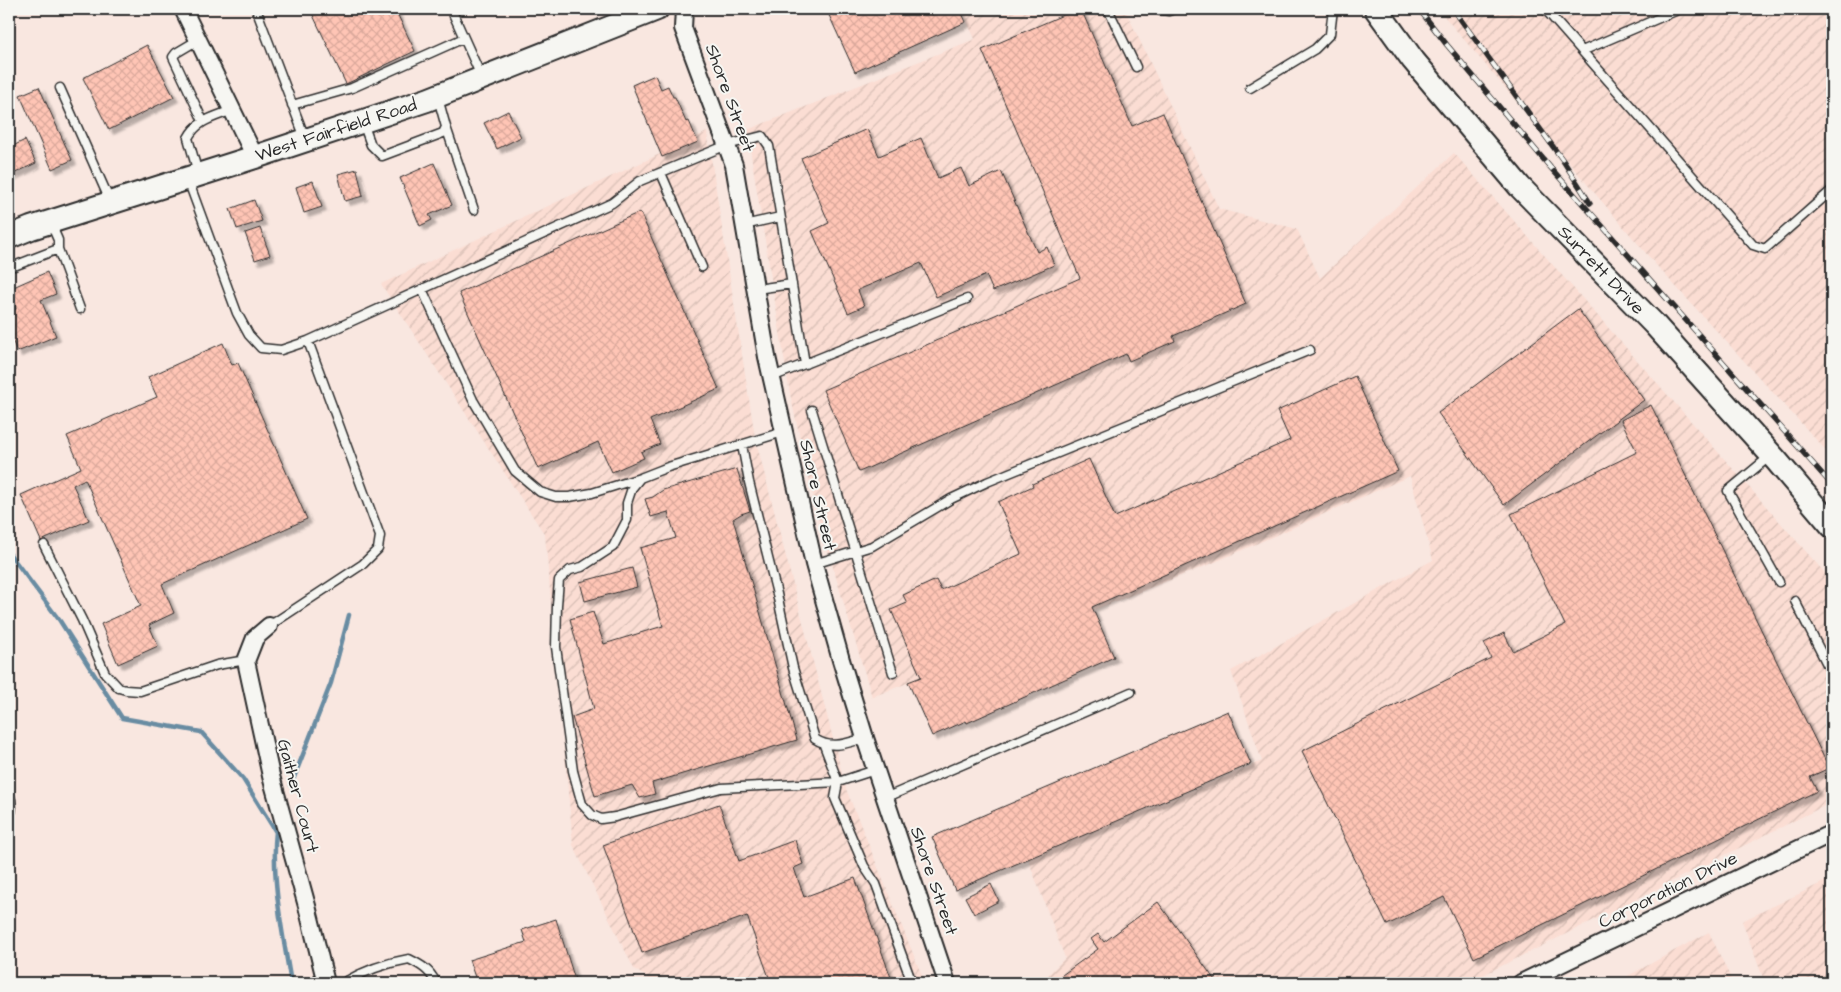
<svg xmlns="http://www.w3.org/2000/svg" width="1841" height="992" font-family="'Architects Daughter',sans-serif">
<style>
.industrial{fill:url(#industrial-furrows)}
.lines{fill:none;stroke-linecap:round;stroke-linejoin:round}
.stream{stroke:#698ca2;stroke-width:4.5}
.building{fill:url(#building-cross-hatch);stroke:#2b2b2b;filter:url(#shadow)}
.lane-casing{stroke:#2b2b2b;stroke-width:11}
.street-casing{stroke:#2b2b2b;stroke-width:20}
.secondary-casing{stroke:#2b2b2b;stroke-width:26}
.lane{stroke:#f6f6f2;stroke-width:8}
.street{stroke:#f6f6f2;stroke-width:16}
.secondary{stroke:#f6f6f2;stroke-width:22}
.rail-casing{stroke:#2b2b2b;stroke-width:5.5}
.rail{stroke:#f6f6f2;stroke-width:4;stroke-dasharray:11;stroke-linecap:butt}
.labels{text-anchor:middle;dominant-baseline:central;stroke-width:4;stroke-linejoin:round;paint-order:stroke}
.street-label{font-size:18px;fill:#2b2b2b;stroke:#f6f6f2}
</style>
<defs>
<pattern id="industrial-furrows" width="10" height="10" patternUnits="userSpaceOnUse" patternTransform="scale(1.25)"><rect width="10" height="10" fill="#fbddd3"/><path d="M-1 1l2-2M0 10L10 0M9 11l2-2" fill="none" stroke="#d7beb5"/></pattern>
<pattern id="building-cross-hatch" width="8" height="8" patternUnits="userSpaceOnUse" patternTransform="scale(1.25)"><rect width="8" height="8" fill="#ffc5b5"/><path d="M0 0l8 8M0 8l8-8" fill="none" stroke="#dba99c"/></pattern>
<filter id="shadow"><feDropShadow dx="4.5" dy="4.5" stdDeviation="1" flood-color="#0004"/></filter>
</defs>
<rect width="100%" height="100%" fill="#f9e7e0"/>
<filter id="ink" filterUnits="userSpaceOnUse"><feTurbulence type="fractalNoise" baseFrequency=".02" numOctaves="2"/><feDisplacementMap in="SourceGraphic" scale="10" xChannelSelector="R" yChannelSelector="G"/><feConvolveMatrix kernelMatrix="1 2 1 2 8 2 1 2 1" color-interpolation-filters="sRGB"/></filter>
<g filter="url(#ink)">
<path class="industrial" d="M961 9H1125L1219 209 1297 229 1320 278 1454 153 1832 581V802L1467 983H1040L1065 958 1028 859 1262 761 1231 671 1433 560 1410 476 1213 563 872 697 819 521 790 394 747 130 975 39Z
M1438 9H1832V457L1656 265Z
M707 132 755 437 846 789 925 983H656L634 969 573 845 545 535 381 284Z
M1832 878V983H1765L1742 921Z
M1709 932 1733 983H1615Z"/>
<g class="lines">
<path class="stream" d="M9 553 60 621 122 718 201 732 243 779 276 832
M291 785 331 683 349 615
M276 831C271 880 283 935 291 983"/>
</g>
<path class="building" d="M310 9H395L415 51 346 84Z
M837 9H930L932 15 945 9H960L966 22 855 72 828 13Z
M1077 9H1081L1132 126 1163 113 1246 304 1173 336 1175 341 1129 361 1126 354 859 472 823 390 1080 278 982 50Z
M147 45 174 97 109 130 83 78Z
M655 75 661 89 668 86 673 97H675L686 122 689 121 698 142 662 157 632 85Z
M39 87 72 160 52 169 20 95Z
M508 111 521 137 497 149 484 123Z
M867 129 879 156 921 138 938 178 961 168 969 186 1001 171 1037 252 1047 247 1054 265 993 291 986 275 936 297 921 263 858 290 864 306 848 313 812 231 829 223 801 158Z
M25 140 36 163 9 176V148Z
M434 163 452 205 429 215 432 220 420 226 400 178Z
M357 169 363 196 345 201 338 174Z
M313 181 322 207 304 213 296 187Z
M254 200 262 221 237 229 230 209Z
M640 212 719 389 650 420 660 444 641 452 644 458 612 472 598 442 538 469 459 293Z
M260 228 270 255 255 260 245 233Z
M47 272 56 294 41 300 56 336 17 352 9 332V312L16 309 9 289Z
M1578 309 1644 400 1504 505 1438 413Z
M223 343 232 365 238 363 307 519 162 584 174 613 149 625 158 646 118 664 101 624 141 606 85 479 73 485 89 520 41 541 21 495 81 468 67 436 157 397 148 377Z
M1355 376 1398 471 1092 607 1114 657 967 723 966 721 932 736 908 682 921 677 891 610 907 603 903 595 936 580 941 590 1021 554 998 502 1033 486 1032 484 1089 459 1115 517 1290 440 1277 411Z
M1651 405 1829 768 1810 777 1817 791 1474 958 1444 897 1387 925 1302 751 1491 658 1484 643 1504 633 1513 651 1565 625 1511 514 1637 452 1621 420Z
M737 469 750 511 741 514 733 519 797 740 652 783 655 794 640 798 632 785 595 796 572 717 594 709 570 619 593 612 604 644 663 626 640 548 676 538 668 512 651 517 645 499 653 497 663 490Z
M632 568 637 587 585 601 580 582Z
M1228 711 1251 764 955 890 932 837Z
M719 804 739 861 795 840 803 864 794 868 804 897 855 878 893 983H771L747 916 642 953 603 845Z
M991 884 999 901 974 914 965 897Z
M1158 902 1217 983H1051L1098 949 1091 939 1098 934 1104 942Z
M556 919 576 983H477L469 960 526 942 522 930Z"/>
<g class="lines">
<g class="lane-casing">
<path id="lane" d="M256 9 305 138
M451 9 481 76
M1108 9 1136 67
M1153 9 1169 11 1174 9
M1545 9 1753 245 1765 249 1832 190
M198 40 176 53 173 57 203 121
M1582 51 1680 9
M60 88 110 201
M1250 88 1315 49 1330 34 1333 9
M292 105 352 88 464 38
M363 123 371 145 382 156 443 133 446 127 438 98
M446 127 474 210
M198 173 188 138C197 120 215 117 232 110
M661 173 702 267
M188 180 237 313 249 335 261 348 281 350 308 341 612 203 640 181 727 145 762 136 769 146 805 364
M744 225 780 217
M58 249 80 309
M9 264 14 266 58 249V240L51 224
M422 289 473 400 515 471 540 492 556 497H569L592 493 640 478
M756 289 792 284
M772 377 967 299
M812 410 893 673
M783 432 668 467 640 478 632 488 627 503V520L613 547 582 567 570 570 559 580 557 605 556 647 573 771 582 804 592 815 601 819 615 817 721 788 838 782 824 745
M742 445 749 482 777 594 793 668 815 739C832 750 847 743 865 738
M1770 456 1728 491 1779 582
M44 545 82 620 105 673 119 688 126 690 140 691 217 665 246 660
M814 564 872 546 951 499 987 482 1310 350
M1795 601 1832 674
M269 626 363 564 378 549 380 536 308 341
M1831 718 1832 720
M875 770 838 782 835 798 864 866 876 884 912 983
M9 793C12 801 13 810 9 817
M885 798 1131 692
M343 983C364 971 385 963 409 959 421 965 430 970 436 983"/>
</g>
<g class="street-casing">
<path id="street" d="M183 9 255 157
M684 9 683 28 734 165 767 357 814 564 841 660 865 738 947 983
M269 626 255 638 246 661 271 776 307 906 326 983
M1521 983 1832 833"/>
</g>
<g class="secondary-casing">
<path id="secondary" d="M1376 9 1413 60 1520 187 1654 324 1776 460 1832 526
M9 237 31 228 255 157 427 100 657 9"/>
</g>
<use href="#lane" class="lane"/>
<use href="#street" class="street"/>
<use href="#secondary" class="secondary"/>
<g class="rail-casing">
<path id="rail" d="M1419 9 1447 45 1550 167 1832 485
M1453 9 1562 159 1590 203"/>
</g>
<use href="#rail" class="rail"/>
</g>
</g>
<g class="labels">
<g class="street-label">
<text transform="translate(730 98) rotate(70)">Shore Street</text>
<text transform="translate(336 130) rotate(-18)">West Fairfield Road</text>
<text transform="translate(1601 270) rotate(46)">Surrett Drive</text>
<text transform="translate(818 495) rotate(77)">Shore Street</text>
<text transform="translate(298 796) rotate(75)">Gaither Court</text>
<text transform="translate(934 881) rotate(71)">Shore Street</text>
<text transform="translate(1668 890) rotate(-26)">Corporation Drive</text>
</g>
</g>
<rect width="1841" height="992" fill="none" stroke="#f6f6f2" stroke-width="30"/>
<rect x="15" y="15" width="1811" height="962" fill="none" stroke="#2b2b2b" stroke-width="2" filter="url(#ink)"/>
</svg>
